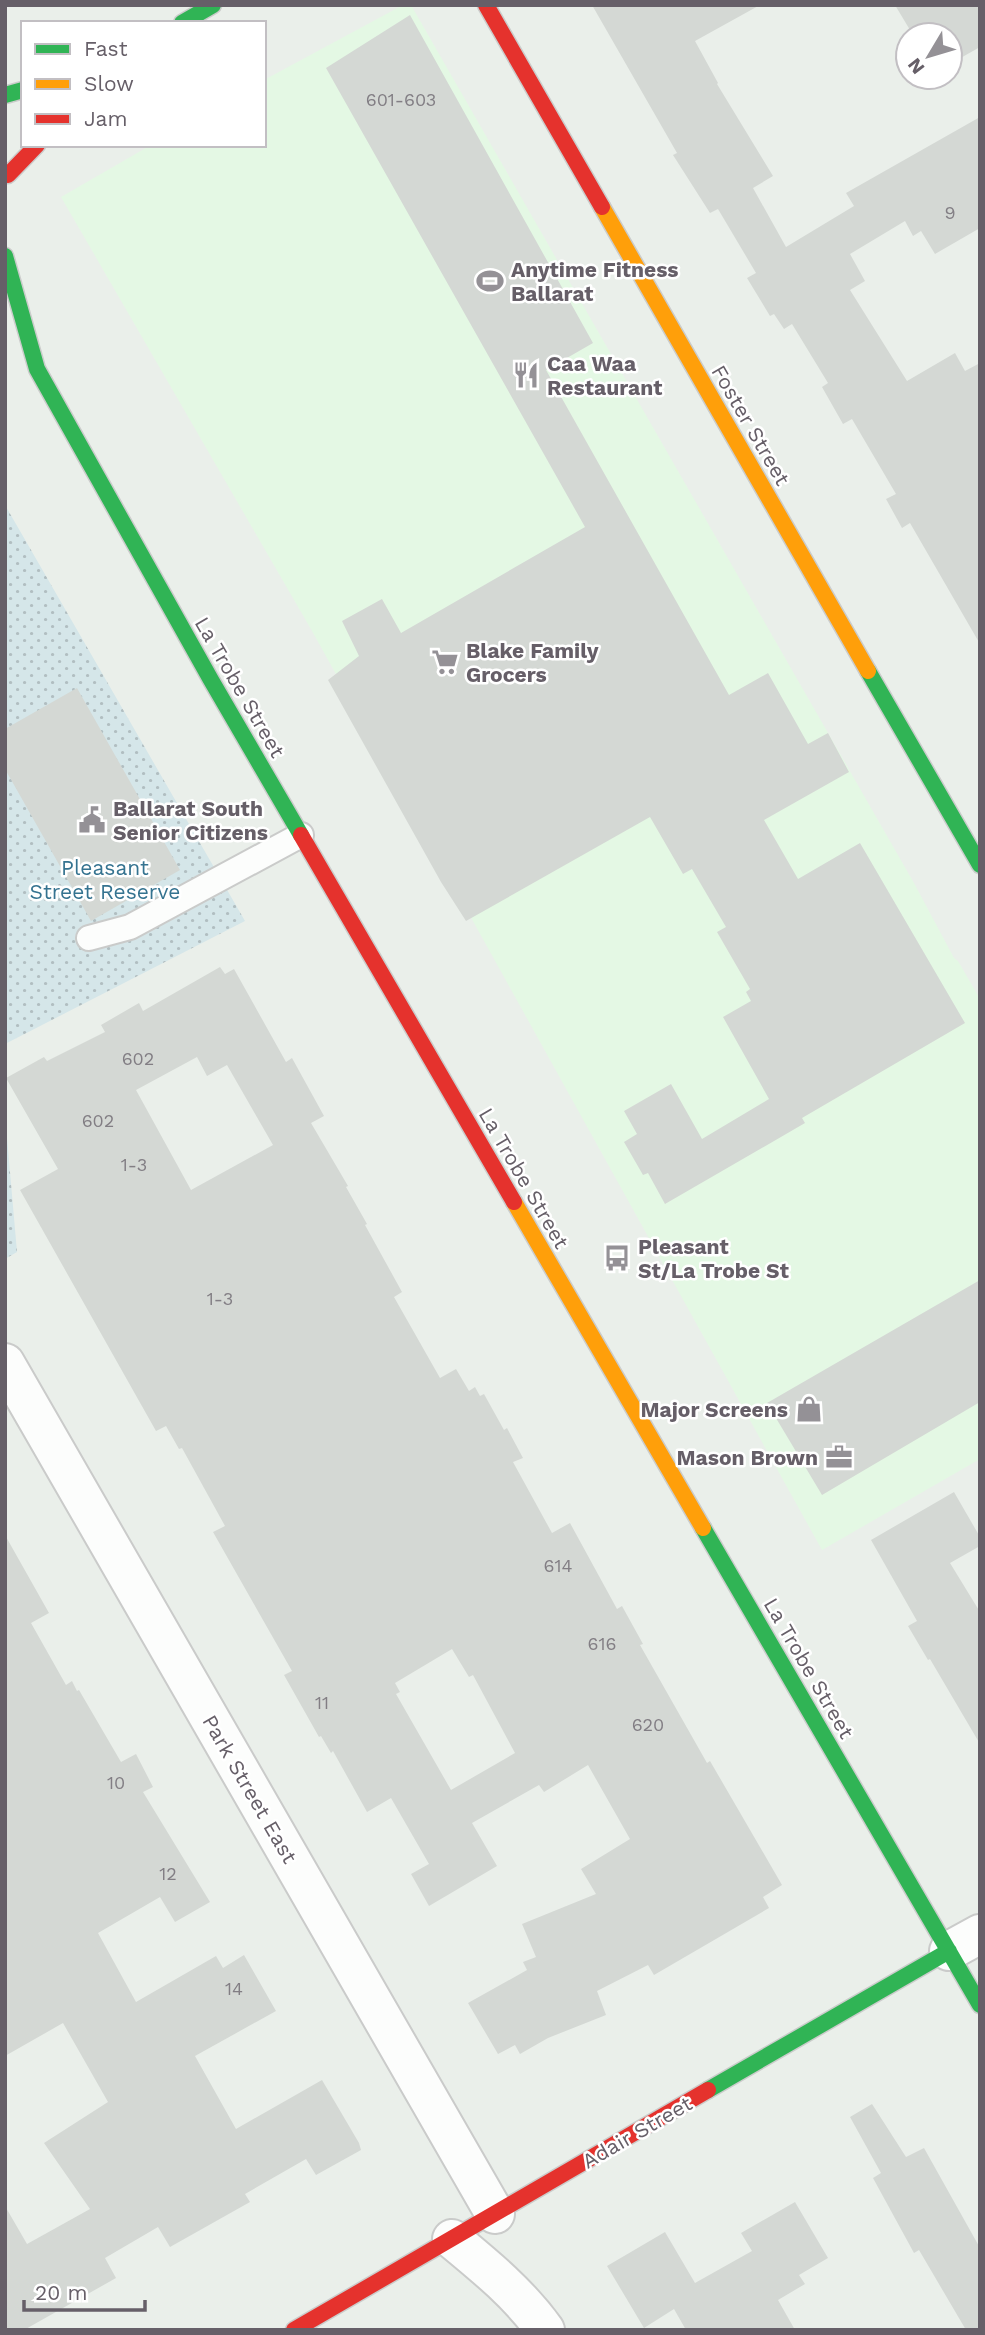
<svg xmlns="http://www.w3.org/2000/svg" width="985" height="2335" font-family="'Work Sans',sans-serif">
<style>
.commercial{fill:#e4f8e4}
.park{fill:url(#park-dots)}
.building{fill:#d4d8d4;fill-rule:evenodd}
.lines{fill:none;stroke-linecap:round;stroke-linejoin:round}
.lane-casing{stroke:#cacbca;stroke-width:28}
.street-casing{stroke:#cacbca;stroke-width:42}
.fast-casing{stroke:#cbcccb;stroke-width:19}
.slow-casing{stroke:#cbcccb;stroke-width:19}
.jam-casing{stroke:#cbcccb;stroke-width:19}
.lane{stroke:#fcfdfc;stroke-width:24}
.street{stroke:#fcfdfc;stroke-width:38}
.fast{stroke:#30b455;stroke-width:16}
.slow{stroke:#ff9f0a;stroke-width:16}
.jam{stroke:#e5322d;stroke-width:16}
.labels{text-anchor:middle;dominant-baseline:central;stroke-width:5;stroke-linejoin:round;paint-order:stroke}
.number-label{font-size:18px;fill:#827e84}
.poi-label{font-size:21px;font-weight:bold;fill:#665f68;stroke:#fff;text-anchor:start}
.street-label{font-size:21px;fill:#665f68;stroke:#fff}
.park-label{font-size:21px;fill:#357390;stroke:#fff}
</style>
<defs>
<pattern id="park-dots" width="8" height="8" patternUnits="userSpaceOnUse" patternTransform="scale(1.75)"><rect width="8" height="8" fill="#d5e6e9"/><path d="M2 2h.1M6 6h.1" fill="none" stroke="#b1bec1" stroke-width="1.8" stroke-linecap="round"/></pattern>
</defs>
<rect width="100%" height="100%" fill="#eaefea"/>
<path class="commercial" d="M403 5H411L914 883 954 958 958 961 980 999V1459L822 1550 312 631 61 197 151 145H264V80Z"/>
<path class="park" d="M5 505 245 921 5 1044Z
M5 1115 17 1252 5 1259Z"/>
<path class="building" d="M592 5H760L695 41 718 83 717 84 773 176 753 188 786 247 854 206 846 193 980 117V228L935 254 921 231 913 236 905 221 850 254 865 281 850 290 907 381 955 353 965 371 980 363V644L910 523 902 528 886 499 896 494 852 419 843 424 822 387 828 383 792 324 784 329 774 314 770 316 747 278 756 273 718 209 710 213 673 155 677 153Z
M895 5H980V47L950 64V35H913Z
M410 15 593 343 546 370 729 695 768 673 808 744 828 733 849 772 764 820 798 879 860 843 965 1023 802 1118 805 1123 665 1204 648 1173 643 1175 624 1142 637 1134 624 1111 671 1084 702 1139 769 1099 723 1017 751 1001 746 992 750 989 717 932 726 927 692 869 683 874 650 817 466 921 441 882 328 680 359 656 342 621 382 599 401 633 585 527 326 68Z
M77 688 180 870 91 921 5 769V729Z
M220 967 225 974 234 969 286 1062 292 1058 324 1116 311 1123 348 1186 346 1187 367 1224 365 1225 402 1292 394 1297 440 1378 456 1369 469 1391 475 1387 480 1396 484 1394 504 1430 507 1428 523 1458 513 1462 552 1533 570 1523 617 1609 622 1606 643 1644 640 1645 707 1763 710 1761 782 1885 763 1897 769 1908 654 1975 648 1965 597 1991 606 2015 548 2038 520 2054 515 2045 498 2054 468 2003 527 1970 523 1962 536 1957 522 1924 596 1894 581 1869 630 1839 588 1765 544 1792 539 1785 472 1823 497 1866 429 1906 411 1874 429 1864 391 1798 367 1812 333 1751 331 1753 321 1736 319 1737 284 1675 292 1671 213 1532 225 1526 182 1448 179 1449 166 1426 156 1431 20 1190 58 1169 6 1078 44 1057 47 1061 105 1032 101 1025 139 1003 143 1011ZM197 1057 207 1076 227 1065 273 1145 191 1190 136 1090ZM452 1649 469 1677 473 1675 515 1753 451 1790 396 1694 400 1692 395 1683Z
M980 1280V1402L822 1495 767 1403Z
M954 1492 980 1537V1546L950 1563 980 1612V1744L930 1659 928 1660 908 1626 917 1621 871 1540Z
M5 1535 49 1613 31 1623 66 1685 72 1681 77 1691 79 1690 121 1762 136 1754 153 1787 143 1792 210 1902 175 1922 160 1897 98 1933 136 2002 216 1956 223 1968 244 1955 276 2011 195 2056 236 2129 322 2080 359 2143 361 2150 316 2175 306 2159 245 2194 250 2202 170 2247 158 2227 105 2258 116 2278 24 2330H5V2206L27 2244 90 2209 44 2143 108 2102 63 2023 5 2056Z
M872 2104 906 2157 924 2148 980 2248V2330H966L919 2250 914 2253 873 2178 881 2173 850 2117Z
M795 2202 828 2258 799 2275 805 2284 778 2300 795 2330H686L674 2309 644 2328 607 2266 665 2232 695 2283 752 2251 741 2233Z"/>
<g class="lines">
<g class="lane-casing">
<path id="lane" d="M89 938 130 927 301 835"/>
</g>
<g class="street-casing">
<path id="street" d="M5 1363 495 2214
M949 1951 980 1934
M452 2239C486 2267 519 2294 545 2330"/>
</g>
<g class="fast-casing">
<path id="fast" d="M182 23 213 5
M5 95 23 90
M5 256 37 369 211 680 301 835
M868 671 980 865
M703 1528 980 2005
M708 2090 949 1951"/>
</g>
<g class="slow-casing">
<path id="slow" d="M602 207 868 671
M514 1202 703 1528"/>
</g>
<g class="jam-casing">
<path id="jam" d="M486 5 602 207
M8 175 37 145
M301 835 514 1202
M294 2330 708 2090"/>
</g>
<use href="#lane" class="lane"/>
<use href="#street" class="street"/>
<use href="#fast" class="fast"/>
<use href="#slow" class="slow"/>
<use href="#jam" class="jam"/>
</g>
<defs>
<g id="stadium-bare" transform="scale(2.1)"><path d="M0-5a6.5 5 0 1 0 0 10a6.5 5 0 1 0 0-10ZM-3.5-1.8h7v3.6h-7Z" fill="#949196" stroke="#fff" stroke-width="2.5" paint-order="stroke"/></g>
<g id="restaurant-bare" transform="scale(2.1)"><path d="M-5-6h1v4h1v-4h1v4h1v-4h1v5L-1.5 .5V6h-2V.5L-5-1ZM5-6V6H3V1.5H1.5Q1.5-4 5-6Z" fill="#949196" stroke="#fff" stroke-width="2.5" paint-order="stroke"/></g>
<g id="supermarket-bare" transform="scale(2.1)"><path d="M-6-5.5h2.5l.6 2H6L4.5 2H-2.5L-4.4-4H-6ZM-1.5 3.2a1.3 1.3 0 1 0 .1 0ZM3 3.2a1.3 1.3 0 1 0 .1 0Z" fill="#949196" stroke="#fff" stroke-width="2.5" paint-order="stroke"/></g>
<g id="civic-bare" transform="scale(2.1)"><path d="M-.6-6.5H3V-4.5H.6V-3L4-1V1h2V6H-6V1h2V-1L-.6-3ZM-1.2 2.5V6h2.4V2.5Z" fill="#949196" stroke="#fff" stroke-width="2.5" paint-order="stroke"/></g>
<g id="bus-bare" transform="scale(2.1)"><path d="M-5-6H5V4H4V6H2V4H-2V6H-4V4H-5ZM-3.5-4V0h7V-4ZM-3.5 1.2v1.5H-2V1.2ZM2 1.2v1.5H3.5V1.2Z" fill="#949196" stroke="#fff" stroke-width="2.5" paint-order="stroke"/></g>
<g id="shop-bare" transform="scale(2.1)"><path d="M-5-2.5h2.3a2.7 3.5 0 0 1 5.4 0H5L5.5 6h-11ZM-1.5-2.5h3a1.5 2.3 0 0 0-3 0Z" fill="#949196" stroke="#fff" stroke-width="2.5" paint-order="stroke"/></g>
<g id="office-bare" transform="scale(2.1)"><path d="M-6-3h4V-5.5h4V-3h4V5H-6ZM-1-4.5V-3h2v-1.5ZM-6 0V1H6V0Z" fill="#949196" stroke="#fff" stroke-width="2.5" paint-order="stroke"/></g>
</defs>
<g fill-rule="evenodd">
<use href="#stadium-bare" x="490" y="281"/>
<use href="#restaurant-bare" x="526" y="375"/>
<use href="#supermarket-bare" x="445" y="662"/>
<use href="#civic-bare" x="92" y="820"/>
<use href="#bus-bare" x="617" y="1258"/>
<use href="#shop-bare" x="809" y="1409"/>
<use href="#office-bare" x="839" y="1457"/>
</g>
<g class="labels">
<g class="number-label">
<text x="401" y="99">601-603</text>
<text x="950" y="212">9</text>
<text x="138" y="1058">602</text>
<text x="98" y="1120">602</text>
<text x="134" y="1164">1-3</text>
<text x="220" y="1298">1-3</text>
<text x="558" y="1565">614</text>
<text x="602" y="1643">616</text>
<text x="322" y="1702">11</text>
<text x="648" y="1724">620</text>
<text x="116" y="1782">10</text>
<text x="168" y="1873">12</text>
<text x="234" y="1988">14</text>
</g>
<g class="poi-label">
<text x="511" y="269">Anytime Fitness<tspan x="511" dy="24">Ballarat</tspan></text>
<text x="547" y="363">Caa Waa<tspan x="547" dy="24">Restaurant</tspan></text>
<text x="466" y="650">Blake Family<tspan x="466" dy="24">Grocers</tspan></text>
<text x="113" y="808">Ballarat South<tspan x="113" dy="24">Senior Citizens</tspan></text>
<text x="638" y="1246">Pleasant<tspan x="638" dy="24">St/La Trobe St</tspan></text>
<text x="788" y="1409" text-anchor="end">Major Screens</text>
<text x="818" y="1457" text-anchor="end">Mason Brown</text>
</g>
<g class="street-label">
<text transform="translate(751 425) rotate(60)">Foster Street</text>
<text transform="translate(240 687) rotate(60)">La Trobe Street</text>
<text transform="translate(524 1178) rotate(60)">La Trobe Street</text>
<text transform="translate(809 1668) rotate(60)">La Trobe Street</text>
<text transform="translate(250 1789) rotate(60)">Park Street East</text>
<text transform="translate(637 2132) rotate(-30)">Adair Street</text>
</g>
<g class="park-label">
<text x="105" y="867">Pleasant<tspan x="105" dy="24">Street Reserve</tspan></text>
</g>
</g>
<rect width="985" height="2335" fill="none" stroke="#665f68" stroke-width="14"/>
<rect x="21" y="21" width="245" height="126" fill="#ffffff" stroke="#c2bfc3" stroke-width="2"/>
<rect x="35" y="44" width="35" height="10" fill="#30b455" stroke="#c2bfc3" stroke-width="2"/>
<text x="84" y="56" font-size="21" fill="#665f68">Fast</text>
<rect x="35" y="79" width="35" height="10" fill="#ff9f0a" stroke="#c2bfc3" stroke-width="2"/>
<text x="84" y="91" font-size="21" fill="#665f68">Slow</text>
<rect x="35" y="114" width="35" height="10" fill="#e5322d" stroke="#c2bfc3" stroke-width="2"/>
<text x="84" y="126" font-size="21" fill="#665f68">Jam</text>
<g transform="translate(929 56) rotate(232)"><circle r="33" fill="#ffffff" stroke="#c2bfc3" stroke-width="2"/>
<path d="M0-5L12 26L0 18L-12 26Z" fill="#949196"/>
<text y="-10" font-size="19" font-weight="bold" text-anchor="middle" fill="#665f68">N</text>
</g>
<path d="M24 2300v10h121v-10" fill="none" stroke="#665f68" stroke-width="3.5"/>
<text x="35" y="2300" font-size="21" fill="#665f68" stroke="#ffffff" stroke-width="5" paint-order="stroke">20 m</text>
</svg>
